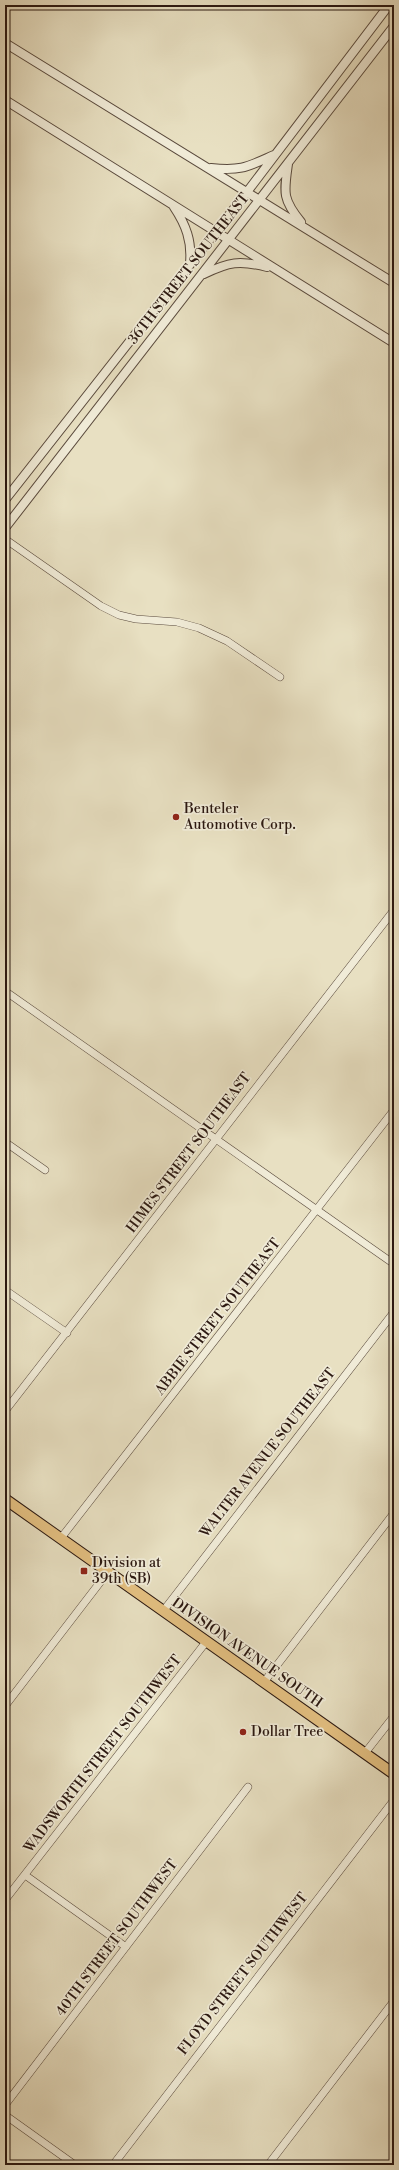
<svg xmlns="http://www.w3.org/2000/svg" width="399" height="2170" font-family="'Libre Bodoni',serif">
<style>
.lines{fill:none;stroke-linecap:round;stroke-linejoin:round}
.minor-casing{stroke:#5a4a3d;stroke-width:8}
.tertiary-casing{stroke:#5a4a3d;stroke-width:10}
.primary-casing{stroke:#2b1811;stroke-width:12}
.minor{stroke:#f0ebd7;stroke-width:7}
.tertiary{stroke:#f0ebd7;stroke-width:8}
.primary{stroke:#e4c081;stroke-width:10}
.poi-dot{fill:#8f2418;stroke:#f0ebd7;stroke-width:1.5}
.labels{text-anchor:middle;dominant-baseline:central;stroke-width:3.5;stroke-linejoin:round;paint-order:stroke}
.street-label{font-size:14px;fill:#2b1811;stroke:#f0ebd7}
.poi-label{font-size:14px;fill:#2b1811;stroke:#f0ebd7;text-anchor:start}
</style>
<rect width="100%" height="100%" fill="#e8e0c2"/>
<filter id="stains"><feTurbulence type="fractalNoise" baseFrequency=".005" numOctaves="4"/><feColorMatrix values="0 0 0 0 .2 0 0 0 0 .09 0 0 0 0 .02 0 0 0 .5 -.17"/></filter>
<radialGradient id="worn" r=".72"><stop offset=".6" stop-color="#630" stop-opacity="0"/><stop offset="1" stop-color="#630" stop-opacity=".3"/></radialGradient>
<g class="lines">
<g class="minor-casing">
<path id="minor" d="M5 539 101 606 119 615 136 619 177 622 199 628 227 641 280 677
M5 991 394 1264
M5 1142 45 1170
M5 1290 67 1333
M5 1411 394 910
M61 1538 394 1110
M164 1610 394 1312
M264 1682 394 1513
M5 1706 108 1572
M365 1753 394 1716
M25 1875 126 1947
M5 1900 206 1642
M5 2105 248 1787
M5 2115 75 2165
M113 2165 394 1800
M268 2165 394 2001"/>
</g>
<g class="tertiary-casing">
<path id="tertiary" d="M5 43 394 283
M5 100 394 343
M288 164C284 192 282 199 301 222
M211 168C242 171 247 167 274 155
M174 207C186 225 192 241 190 263
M204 274C229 262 239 260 267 267
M5 500 247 192 389 5
M5 528 394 26"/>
</g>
<g class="primary-casing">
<path id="primary" d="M5 1499 394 1774"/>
</g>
<use href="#minor" class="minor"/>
<use href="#tertiary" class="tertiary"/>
<use href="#primary" class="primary"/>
</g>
<g class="poi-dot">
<circle cx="176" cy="817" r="4"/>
<rect x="80" y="1567" width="8" height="8" rx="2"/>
<circle cx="243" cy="1732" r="4"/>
</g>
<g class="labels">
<g class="street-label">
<text transform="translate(189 269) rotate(-52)">36TH STREET SOUTHEAST</text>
<text transform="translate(189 1153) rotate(-53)">HIMES STREET SOUTHEAST</text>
<text transform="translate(218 1317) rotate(-52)">ABBIE STREET SOUTHEAST</text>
<text transform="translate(268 1453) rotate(-52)">WALTER AVENUE SOUTHEAST</text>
<text transform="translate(247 1653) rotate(35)">DIVISION AVENUE SOUTH</text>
<text transform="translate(103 1754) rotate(-52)">WADSWORTH STREET SOUTHWEST</text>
<text transform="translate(117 1938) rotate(-53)">40TH STREET SOUTHWEST</text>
<text transform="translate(243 1974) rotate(-52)">FLOYD STREET SOUTHWEST</text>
</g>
<g class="poi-label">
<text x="184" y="809">Benteler<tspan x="184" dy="16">Automotive Corp.</tspan></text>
<text x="92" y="1563">Division at<tspan x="92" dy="16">39th (SB)</tspan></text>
<text x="251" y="1732">Dollar Tree</text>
</g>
</g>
<rect width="399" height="2170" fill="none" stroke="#e8e0c2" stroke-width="20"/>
<rect x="6" y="6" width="387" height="2158" fill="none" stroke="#2b1811" stroke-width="2"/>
<rect x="10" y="10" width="379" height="2150" fill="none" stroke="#2b1811"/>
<rect width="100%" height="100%" filter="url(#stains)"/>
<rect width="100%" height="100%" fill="url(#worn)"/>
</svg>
